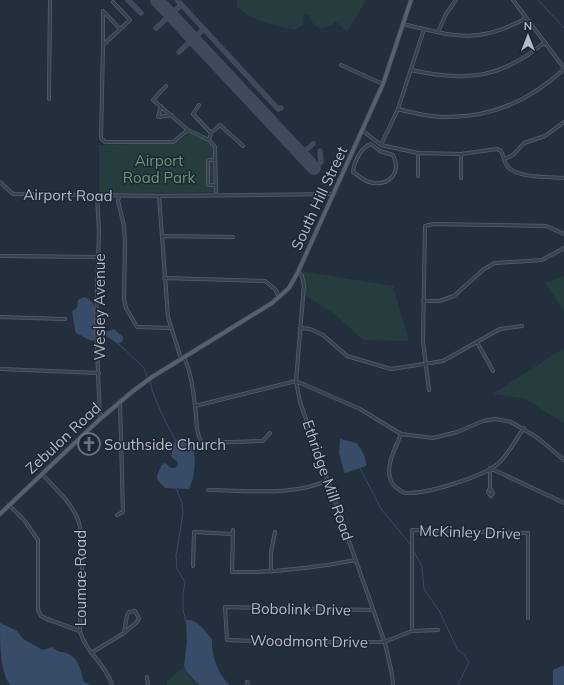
<svg xmlns="http://www.w3.org/2000/svg" width="564" height="685" font-family="Mulish,sans-serif">
<style>
.green{fill:#263c3f}
.water{fill:#394c67}
.lines{fill:none;stroke-linecap:round;stroke-linejoin:round}
.stream{stroke:#394c67;stroke-width:1}
.taxiway{stroke:#3f4a5a;stroke-width:5.5}
.runway{stroke:#3f4a5a;stroke-width:14}
.minor-casing{stroke:#565f6c;stroke-width:4}
.major-casing{stroke:#414a57;stroke-width:5}
.minor{stroke:#38414e;stroke-width:2.5}
.major{stroke:#56606e;stroke-width:3.5}
.labels{text-anchor:middle;dominant-baseline:central;stroke-width:3;stroke-linejoin:round;paint-order:stroke}
.park-label{font-size:15px;fill:#6b9a76;stroke:#1d2633}
.street-label{font-size:15px;fill:#b4bcc9;stroke:#1d2633}
.poi-label{font-size:15px;fill:#b4bcc9;stroke:#1d2633;text-anchor:start}
</style>
<rect width="100%" height="100%" fill="#242f3e"/>
<path class="green" d="M237 0H366L347 32 336 22C329 27 319 32 313 23 310 20 310 17 308 14L304 15 303 25 295 30C276 25 251 22 237 6Z
M191 133C198 136 209 139 213 145 219 153 218 181 219 192L99 195V145L174 143Z
M300 271 393 286 409 341 363 340 336 315 301 293Z
M564 276V311L545 283Z
M564 348V423L525 399 493 394Z
M184 667 187 674 198 685H167V681Z"/>
<path class="water" d="M84 297C101 302 96 325 94 340L92 341 76 333C74 325 73 318 72 311L77 308 78 300Z
M114 329 123 337V341L118 344 105 335 106 332Z
M178 439 189 441C198 451 195 477 189 489L165 488C160 481 154 481 159 471 161 467 161 465 165 463L171 468H175L178 465 177 461 171 457 174 443Z
M340 439 356 443C361 448 367 458 366 466L345 473 344 472 339 453Z
M187 620C198 619 205 632 212 639 211 656 218 673 229 685H199L186 671 184 666 187 642 186 621Z
M0 623 17 631 23 639 43 650 52 647C57 652 59 651 66 653 78 656 81 671 84 682L91 685H10C0 672 0 642 0 623Z
M564 665V685H553V670Z"/>
<g class="lines">
<path class="stream" d="M538 0 564 28
M119 344 144 368 147 377
M150 382C154 399 167 425 176 441
M360 468 381 509 411 545
M176 488 182 503 183 513 176 556 177 569 185 582 183 594V610L186 621
M413 550 422 567 424 589 440 612 457 649 464 655 469 662 458 685"/>
<path class="taxiway" d="M128 0 141 13
M177 0 278 109 281 108
M156 28 181 5
M179 52 204 29
M301 154 313 144
M314 168 321 162 320 151"/>
<path class="runway" d="M157 0 314 168"/>
<g class="minor-casing">
<path id="minor" d="M513 0 564 68
M113 2 130 20 103 45 101 138 105 142H173L188 130 209 140 215 147 216 195
M403 24C452 36 479 45 526 18
M438 32 446 14 456 0
M103 45V11L120 29
M341 65 383 84
M411 70C465 82 501 79 545 42
M166 86 153 100 188 130
M49 99 50 0
M199 105 193 114 211 133
M161 106 158 117 172 115
M398 109C413 113 429 117 444 117 491 118 530 101 564 69
M363 131 381 145 418 153 461 154 497 149 501 151C504 157 504 164 509 168 519 178 551 177 564 178
M209 140 211 133 220 125 243 146
M371 144 380 151 393 155C402 174 388 187 369 182 364 181 358 175 353 172 354 162 361 147 371 144Z
M381 145 398 109 424 29
M504 159 513 155 524 143 545 136 564 122
M215 160H208V185H216
M418 176V153
M461 178V154
M0 182 13 194 159 196 333 194
M97 195 99 231 96 325 100 419
M119 196 118 201 124 226 125 242 124 299 126 308 137 327 171 328
M159 196 168 317 181 359
M162 236 233 237
M0 256 98 257
M298 272 302 276 304 285 296 381 300 402 385 643 392 674 393 685
M164 278 265 281 275 289 279 297
M423 301H439L454 296 484 269 495 263 542 260 564 248
M0 317 65 319
M300 328 310 329 323 335 347 356 391 369 443 361 500 329 522 326
M477 342 493 371
M184 357C191 372 193 390 195 406 197 419 195 432 202 443L263 441 270 433
M0 369 99 373
M429 390 423 341 425 226 433 224 546 226 564 234
M195 406 296 381 360 409 401 434 433 438 457 432 483 421 495 419 511 422 538 438 564 460
M401 434C396 447 386 464 390 478 391 484 401 493 407 493 427 494 485 476 499 463 509 453 516 439 524 428
M122 444H160
M42 474C54 487 72 503 78 520 86 539 80 607 80 631 85 652 106 664 112 685
M490 488 488 492 491 496 493 493 490 488V468L564 503
M208 490C245 490 294 497 328 480
M9 505 24 520 38 540V610L41 616 47 619 80 631
M117 515 123 512 120 402
M233 530 232 572C274 573 314 568 356 560
M193 566 194 532 232 534
M271 572V552L275 532
M373 610 225 607 227 640 291 642H384L412 631 438 630
M135 611 139 618 137 622 124 633 127 615 129 612Z
M412 631V530L528 533V618
M91 653 124 633
M147 677 148 685
M247 682 248 685"/>
</g>
<g class="major-casing">
<path id="major" d="M0 514 100 419 133 391 152 377 272 303 289 288 298 272 383 84 411 0"/>
</g>
<use href="#minor" class="minor"/>
<use href="#major" class="major"/>
</g>
<defs>
<g id="church-ring" transform="scale(1.15)"><circle r="9.5" fill="#1d2633" stroke="#6b7280" stroke-width="1.5"/><path d="M-1.2-6h2.4v3.5h3.3v2.4h-3.3V6h-2.4V-.1h-3.3v-2.4h3.3Z" fill="#6b7280"/></g>
</defs>
<g fill-rule="evenodd">
<use href="#church-ring" x="89" y="444"/>
</g>
<g class="labels">
<g class="park-label">
<text x="159" y="160">Airport<tspan x="159" dy="17">Road Park</tspan></text>
</g>
<g class="street-label">
<text transform="translate(68 195) rotate(1)">Airport Road</text>
<text transform="translate(319 198) rotate(-65)">South Hill Street</text>
<text transform="translate(99 307) rotate(-90)">Wesley Avenue</text>
<text transform="translate(63 438) rotate(-43)">Zebulon Road</text>
<text transform="translate(328 480) rotate(71)">Ethridge Mill Road</text>
<text transform="translate(470 532) rotate(2)">McKinley Drive</text>
<text transform="translate(80 578) rotate(-90)">Loumae Road</text>
<text transform="translate(301 609) rotate(1)">Bobolink Drive</text>
<text transform="translate(309 641) rotate(1)">Woodmont Drive</text>
</g>
<g class="poi-label">
<text x="104" y="444">Southside Church</text>
</g>
</g>
<g transform="translate(528 36)" stroke="#1d2633" stroke-width="3" paint-order="stroke">
<path d="M0-3L7 15L0 10L-7 15Z" fill="#b4bcc9"/>
<text y="-6" font-size="11" font-weight="bold" text-anchor="middle" fill="#b4bcc9">N</text>
</g>
</svg>
